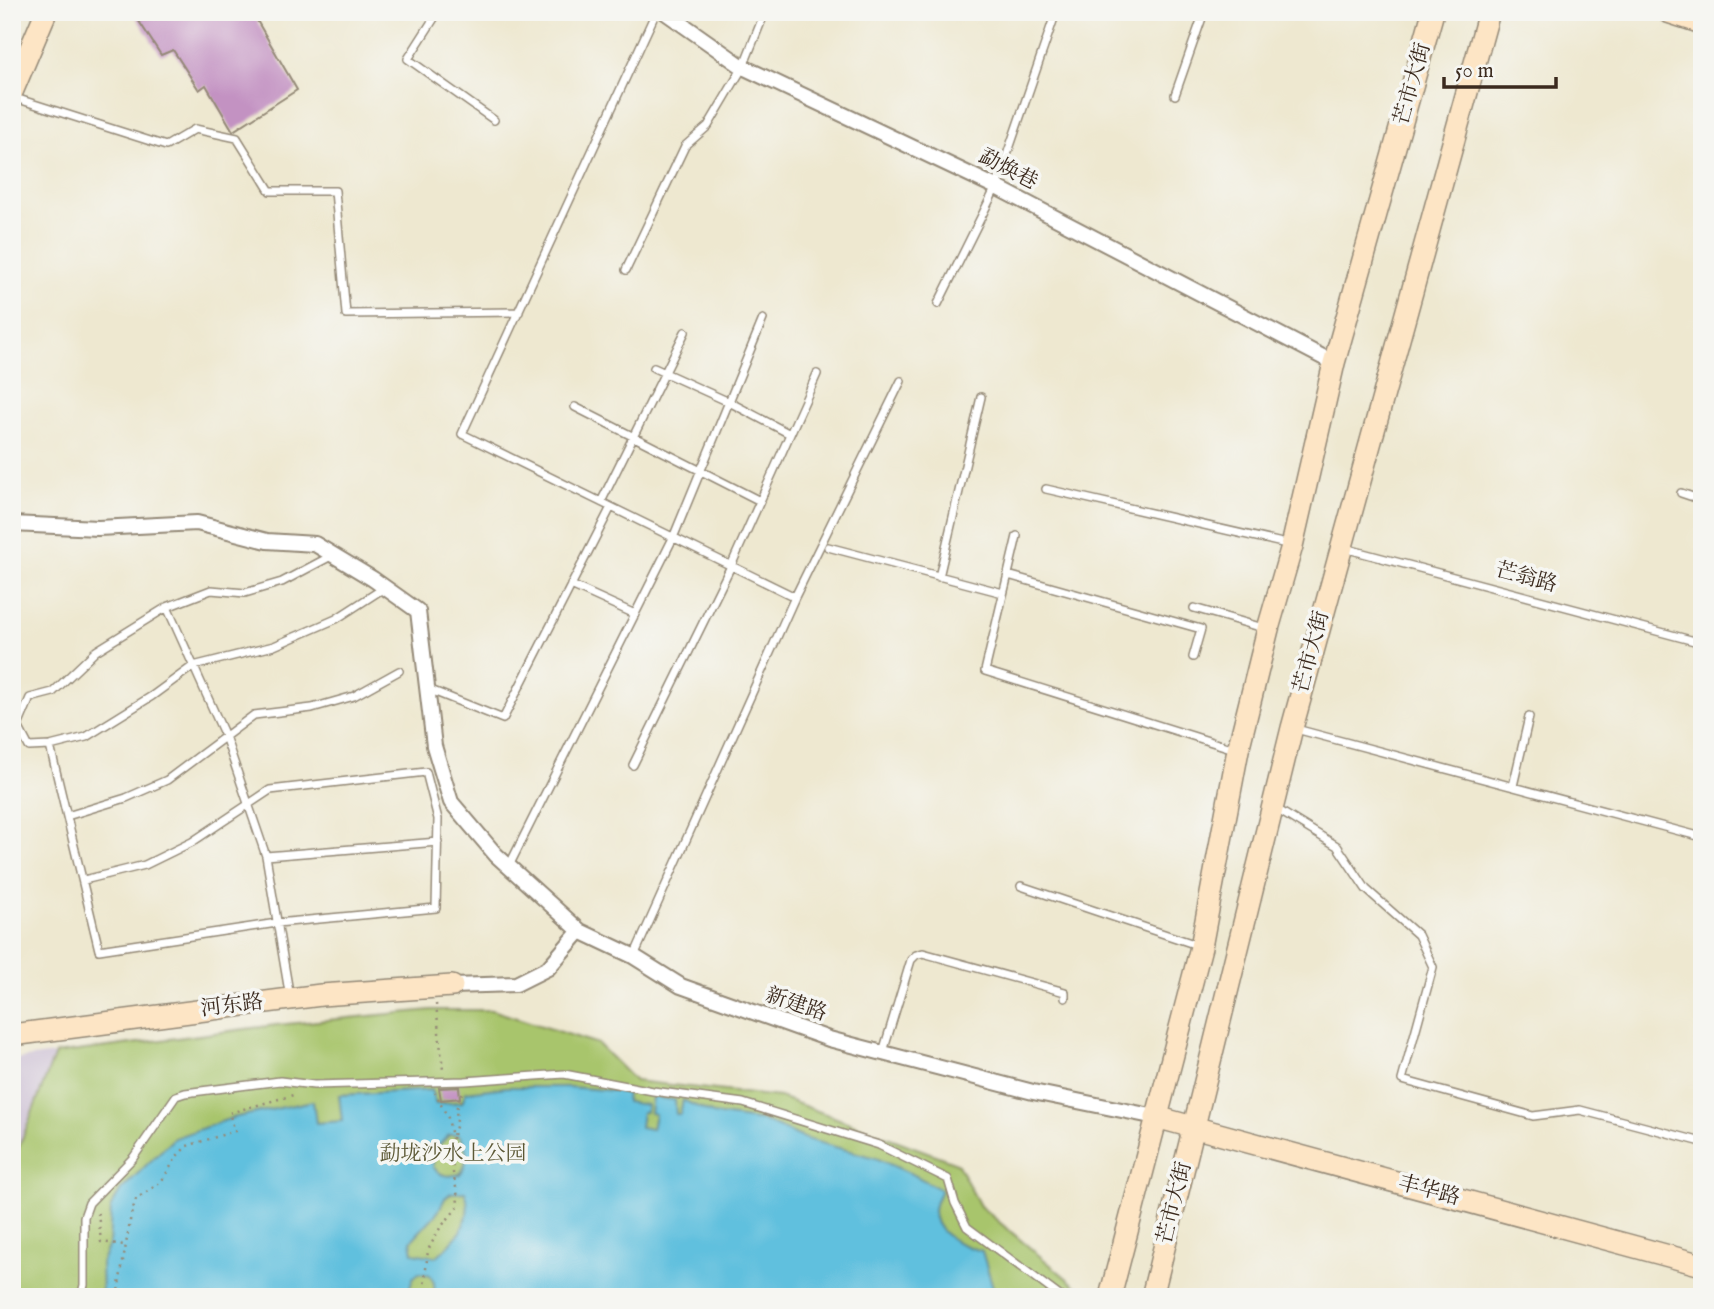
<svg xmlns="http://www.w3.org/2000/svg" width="1714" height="1309" font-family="'IM FELL English','Noto Serif SC',serif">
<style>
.industrial{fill:#ccbfd4}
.green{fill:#a8c56c;stroke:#727845;stroke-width:2}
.water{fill:#60c0de;stroke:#4e757e;stroke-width:2;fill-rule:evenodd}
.building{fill:#c392c2}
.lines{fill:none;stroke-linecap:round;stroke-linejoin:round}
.lane-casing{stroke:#948977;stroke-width:10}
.street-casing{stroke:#948977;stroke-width:18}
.secondary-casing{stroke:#948977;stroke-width:24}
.path{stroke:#948977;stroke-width:2.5;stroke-dasharray:2 5;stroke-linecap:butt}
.lane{stroke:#fff;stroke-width:7}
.street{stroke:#fff;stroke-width:14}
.secondary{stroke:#fde5c5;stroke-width:21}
.labels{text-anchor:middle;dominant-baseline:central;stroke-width:7;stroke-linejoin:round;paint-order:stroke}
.street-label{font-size:21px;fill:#3b2a1e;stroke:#f6f6f2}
.park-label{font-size:21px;fill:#5c5835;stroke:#f6f6f2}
</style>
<rect width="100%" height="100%" fill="#f6f6f2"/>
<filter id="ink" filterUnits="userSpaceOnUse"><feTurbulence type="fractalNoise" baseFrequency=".0143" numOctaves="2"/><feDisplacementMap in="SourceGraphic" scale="14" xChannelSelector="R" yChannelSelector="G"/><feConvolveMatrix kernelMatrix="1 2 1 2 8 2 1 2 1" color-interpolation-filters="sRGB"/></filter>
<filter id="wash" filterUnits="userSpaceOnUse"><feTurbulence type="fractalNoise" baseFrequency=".00686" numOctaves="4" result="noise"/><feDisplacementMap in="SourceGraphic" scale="28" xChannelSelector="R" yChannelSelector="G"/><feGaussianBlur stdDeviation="1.57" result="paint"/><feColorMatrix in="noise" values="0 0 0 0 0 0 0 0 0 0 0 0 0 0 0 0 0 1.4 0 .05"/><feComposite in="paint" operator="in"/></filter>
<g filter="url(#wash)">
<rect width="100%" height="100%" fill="#eee8d0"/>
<path class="industrial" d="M55 1054 12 1165V1060Z"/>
<path class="green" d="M431 1010H492L598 1044 635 1081 780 1097 957 1163 980 1206 1089 1297H12V1165L55 1054 276 1025Z"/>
<path class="water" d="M506 1087H569L627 1092 626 1102 647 1105 646 1112H642L640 1127 652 1129 655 1114 650 1113 652 1097 675 1100 676 1114H680L683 1100 713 1114 764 1121 806 1139 876 1158 916 1176 941 1190C938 1196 934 1204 934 1211 934 1236 963 1246 982 1251L996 1297H435L434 1283 430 1275 419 1273 413 1278 407 1297H102L101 1263 109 1245 111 1207 121 1190 174 1138 232 1118 313 1101 316 1123 342 1121 339 1095 431 1090 436 1104 462 1102 466 1092ZM449 1135H459C468 1147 469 1163 460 1174 448 1177 442 1177 433 1167L434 1150ZM465 1192C475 1219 456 1241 436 1257L413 1253 411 1241 438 1212 445 1198 451 1193Z"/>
<g id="blocks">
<path class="building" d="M133 12H252L297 90 233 131 206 85 199 90 173 50 161 55Z
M459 1087 460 1098 441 1100 439 1088Z"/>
</g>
</g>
<g filter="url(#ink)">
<use href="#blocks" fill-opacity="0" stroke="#948977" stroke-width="2"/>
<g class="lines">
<g class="lane-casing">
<path id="lane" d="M438 12 408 59 494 120
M656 12 462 434 795 597
M1175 95 1204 12
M12 97 166 146 195 129 237 138 270 191H335L346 314 519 312
M626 270 685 146 708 126 743 67 765 12
M938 304 996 187 1056 12
M654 368 729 402 790 434
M575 407 760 501
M1046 489 1291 545
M1681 493 1702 500
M601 502 685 332
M1017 536 985 671 1234 749
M828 547 1003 593
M1344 548 1702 643
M1008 575 1201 629 1193 657
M939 577 981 397
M571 585 635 614
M167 607 225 736 266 856 290 998
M1194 608 1267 629
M428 689 503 719 611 507
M1296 729 1702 837
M50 746 86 737 152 696 193 666 274 646 336 619 384 588
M633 765 731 566 817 374
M1513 786 1529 717
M1275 808 1337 846 1366 889 1418 935 1433 967 1402 1080 1533 1116 1580 1110 1702 1142
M67 816 126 798 167 780 254 715 312 708 354 696 399 671
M266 856 438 842
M509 866 673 538 763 319
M84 880 145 865 192 842 270 790 426 772 438 819 436 908 277 923 99 950 50 746 29 747 18 726 30 698 53 692 96 651 167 607 211 590 245 593 282 582 333 555
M1021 886 1197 945
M634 956 795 597 901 381
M883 1052 911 960 916 955 923 953 1065 992V998
M81 1297 84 1285V1217L89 1203 133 1158 176 1096 185 1093 280 1081 314 1085 465 1081 564 1074 653 1091 743 1103 879 1145 948 1179 955 1203 967 1227 1061 1297"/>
</g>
<g class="street-casing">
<path id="street" d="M665 12 743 67 996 187 1334 363
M12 524 98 528 197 523 267 541 315 544 373 579 418 611 434 746 451 802 496 855 580 931
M452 986 516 984 548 968 580 931 633 956 681 986 829 1039 1033 1092 1156 1117"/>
</g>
<g class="secondary-casing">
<path id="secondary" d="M1668 12 1702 23
M12 92 46 12
M12 1035 321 995 452 986
M1156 1117 1702 1265
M1110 1297 1201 947 1238 750 1268 629 1292 546 1334 363 1433 12
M1152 1297 1292 728 1489 12"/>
</g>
<path class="path" d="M436 1004 443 1070
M453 1135 457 1124 456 1109 463 1091
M98 1213 101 1242 125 1245
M117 1297 131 1215 136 1199 161 1182 178 1155 187 1146 235 1131 229 1113 297 1094
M423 1297 428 1250 440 1228 457 1208 458 1197 453 1173 452 1137 448 1118 435 1093"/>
<use href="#lane" class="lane"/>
<use href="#street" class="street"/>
<use href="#secondary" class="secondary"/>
</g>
</g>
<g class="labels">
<g class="street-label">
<text transform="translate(1413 84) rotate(-74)">芒市大街</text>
<text transform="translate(1008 170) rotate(27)">勐焕巷</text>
<text transform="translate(1526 578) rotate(15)">芒翁路</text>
<text transform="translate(1312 652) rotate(-75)">芒市大街</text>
<text transform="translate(796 1005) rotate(19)">新建路</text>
<text transform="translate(232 1006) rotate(-7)">河东路</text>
<text transform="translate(1429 1191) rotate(15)">丰华路</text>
<text transform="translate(1175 1203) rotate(-76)">芒市大街</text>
</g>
<g class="park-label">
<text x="453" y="1154">勐垅沙水上公园</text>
</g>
</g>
<rect width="1714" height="1309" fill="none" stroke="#f6f6f2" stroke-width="42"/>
<path d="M1444 77v10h112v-10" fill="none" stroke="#3b2a1e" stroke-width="3.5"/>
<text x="1455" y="77" font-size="21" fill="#3b2a1e" stroke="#f6f6f2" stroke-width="5" paint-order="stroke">50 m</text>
</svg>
